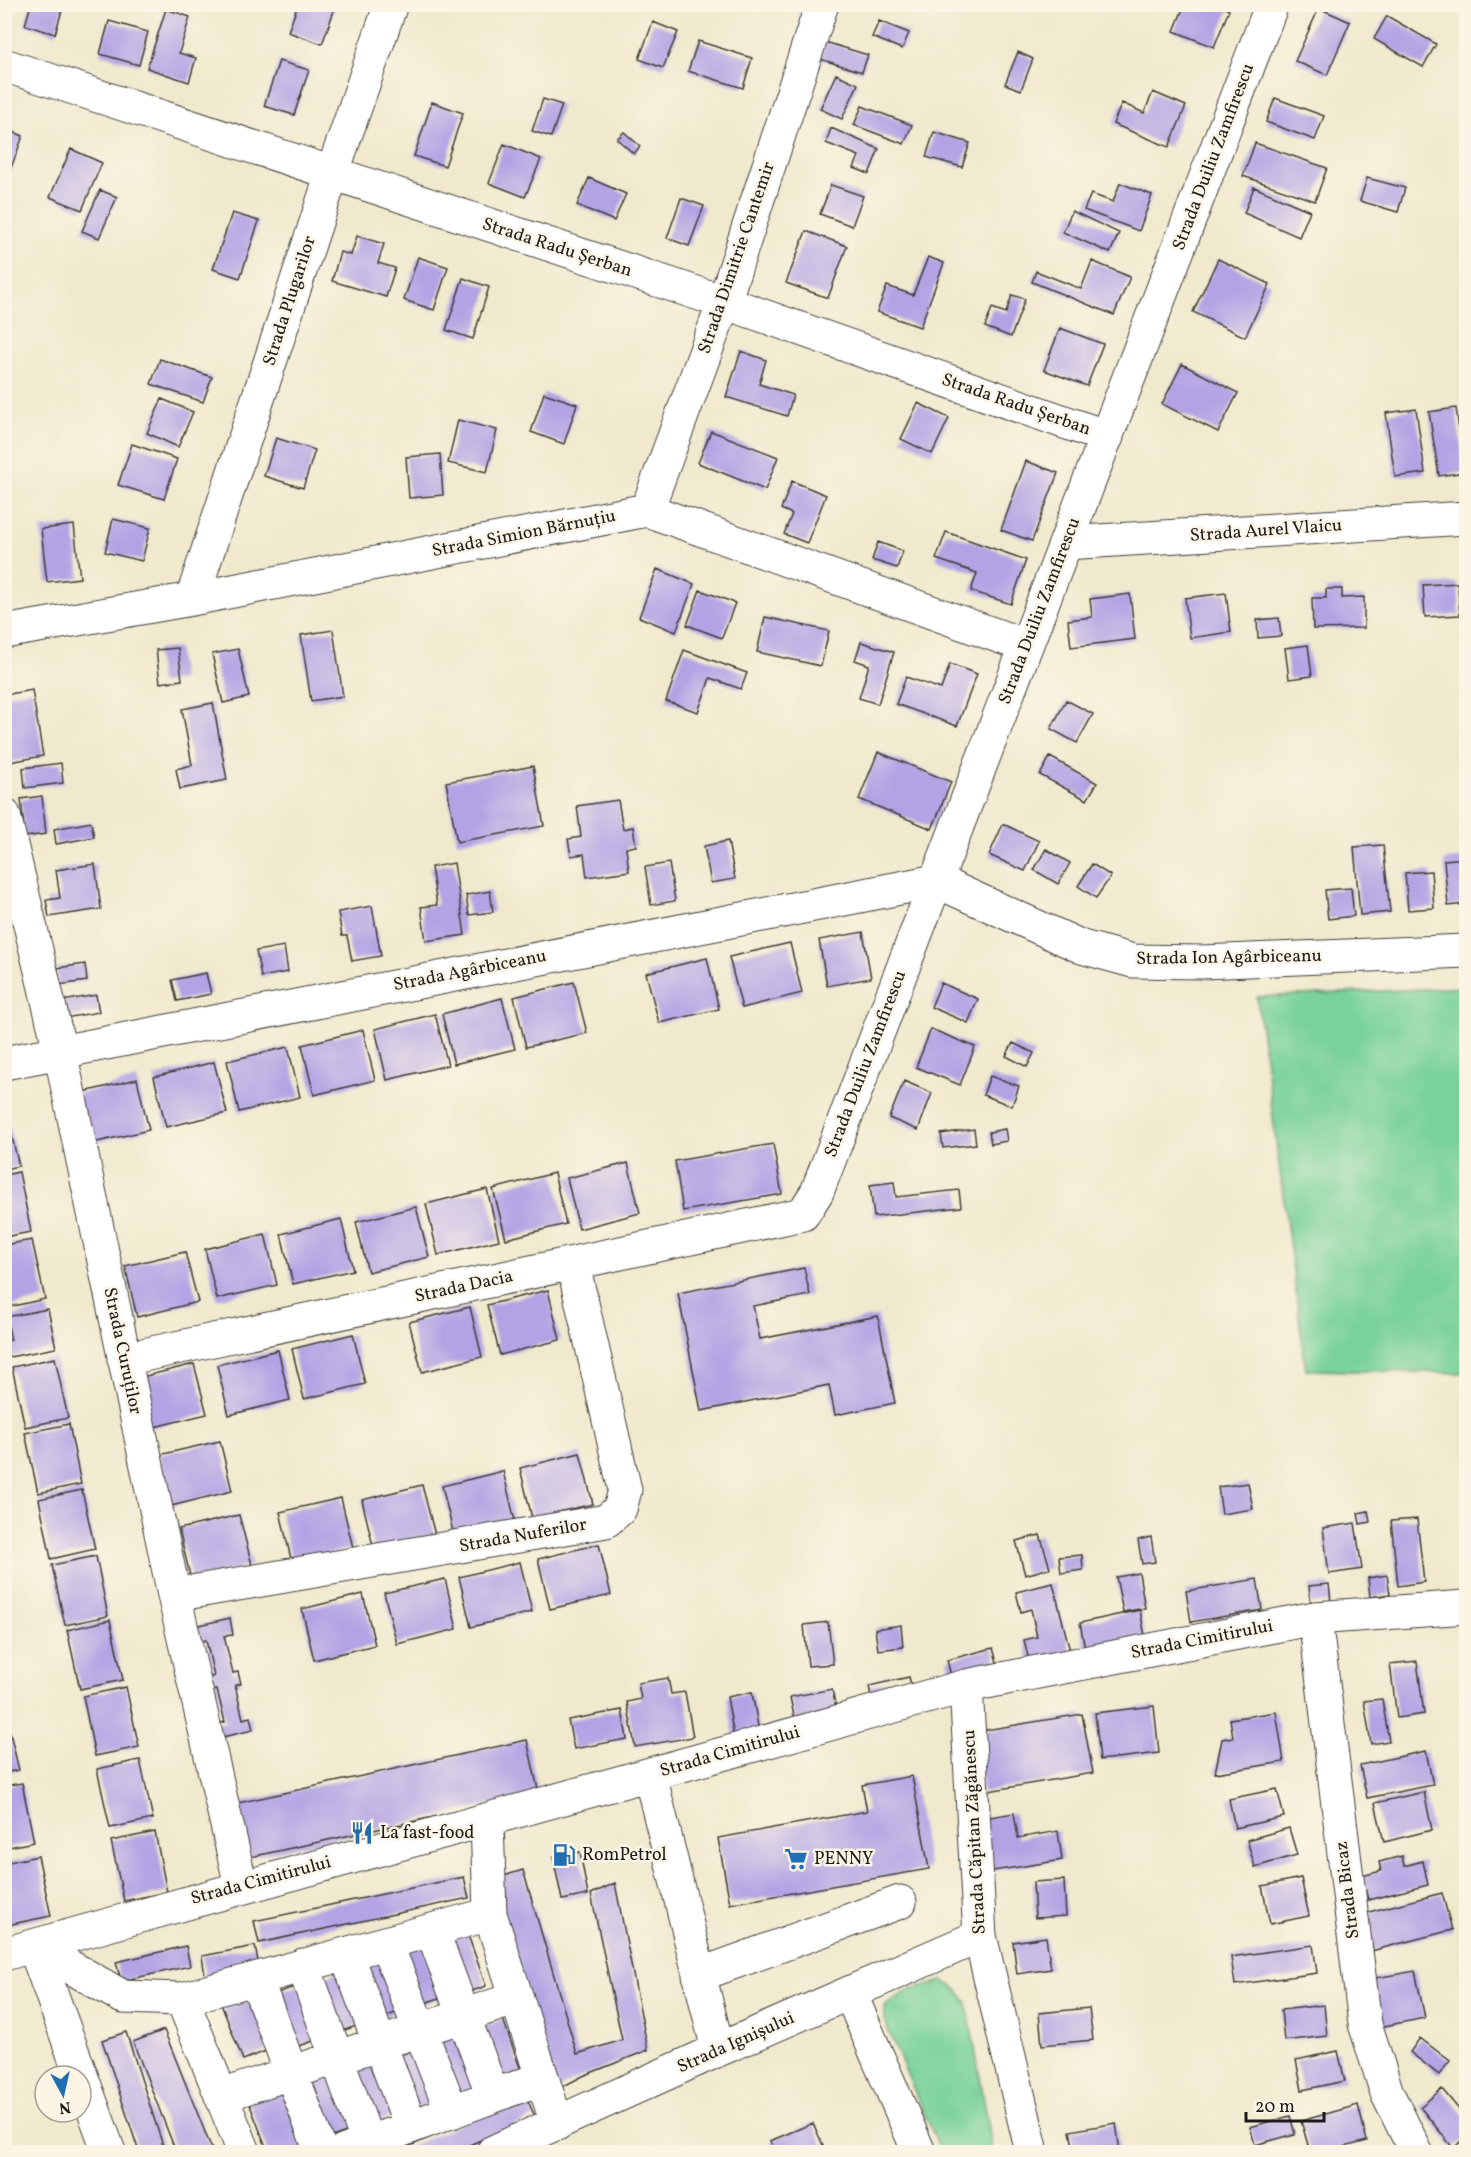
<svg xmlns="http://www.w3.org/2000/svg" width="1471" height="2157" font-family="Vollkorn,serif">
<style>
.green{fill:#78d299;stroke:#4a775a;stroke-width:1.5}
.building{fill:#b1a3e4}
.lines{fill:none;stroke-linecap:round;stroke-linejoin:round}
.minor-casing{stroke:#3c3b37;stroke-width:35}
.minor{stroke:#fff;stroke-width:33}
.labels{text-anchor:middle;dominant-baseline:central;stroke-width:5;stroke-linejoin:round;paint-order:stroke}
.street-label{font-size:18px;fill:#1c1c1c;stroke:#fcf5e5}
.poi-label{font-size:18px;fill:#1c1c1c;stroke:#fcf5e5;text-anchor:start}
</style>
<rect width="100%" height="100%" fill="#fcf5e5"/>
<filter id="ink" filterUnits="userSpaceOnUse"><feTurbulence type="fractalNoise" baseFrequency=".0167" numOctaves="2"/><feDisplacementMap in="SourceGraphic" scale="12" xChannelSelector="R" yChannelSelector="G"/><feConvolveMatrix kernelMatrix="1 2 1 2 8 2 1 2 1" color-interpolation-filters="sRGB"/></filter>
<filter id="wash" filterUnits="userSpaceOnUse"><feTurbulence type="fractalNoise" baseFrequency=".008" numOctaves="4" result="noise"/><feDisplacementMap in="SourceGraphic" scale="24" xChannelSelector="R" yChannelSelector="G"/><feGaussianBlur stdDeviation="1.35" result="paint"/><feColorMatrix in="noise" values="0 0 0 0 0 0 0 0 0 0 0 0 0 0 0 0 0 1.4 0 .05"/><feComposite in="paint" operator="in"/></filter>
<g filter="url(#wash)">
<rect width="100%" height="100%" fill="#f0e9cd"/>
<path class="green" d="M1466 987V1373L1306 1370 1257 997Z
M943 1981 957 1989 967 2003 993 2152H941L889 2033 885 2019V2006L910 1989Z"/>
<g id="blocks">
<path class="building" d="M31 4H64L55 34 25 25Z
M298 4H326L335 8 322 44 288 32Z
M1185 4H1216L1229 10 1214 47 1174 31Z
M1319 8 1350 22 1327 75 1295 61Z
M166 9 190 17 179 53 196 58 189 82 147 68Z
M1387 16 1436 44 1423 67 1374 39Z
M109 21 148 32 139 65 100 54Z
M879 21 909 33 902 49 872 37Z
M653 22 678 32 663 68 639 59Z
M698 41 752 58 743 88 688 71Z
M825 42 868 55 862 72 820 59Z
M1018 52 1033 59 1021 90 1005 84Z
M279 61 309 70 294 115 264 106Z
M836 74 858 84 842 119 820 109Z
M1153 92 1186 106 1169 147 1113 124 1122 103 1144 113Z
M1275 98 1324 116 1315 140 1266 122Z
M543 99 562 105 551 137 532 131Z
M432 102 463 113 445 166 414 156Z
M862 106 912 125 904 144 854 125Z
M4 128 23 136 5 184H4Z
M831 128 879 149 869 174 854 168 859 156 826 143Z
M624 132 640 146 634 154 617 139Z
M934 132 970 143 962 167 926 157Z
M1255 143 1327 168 1315 201 1243 176Z
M504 144 541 159 525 197 489 183Z
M71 149 102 163 82 210 50 197Z
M589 178 626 194 614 221 577 205Z
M1367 178 1405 188 1398 212 1360 201Z
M1120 183 1152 195 1139 231 1084 210 1091 194 1113 202Z
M831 185 863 196 852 226 820 214Z
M1254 187 1310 211 1299 237 1244 213Z
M100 190 117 197 99 238 82 231Z
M681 198 704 206 689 246 667 238Z
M1072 211 1119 233 1110 253 1063 232Z
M232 213 259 221 240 278 213 269Z
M806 231 847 246 828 298 786 283Z
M357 236 384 244 378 263 395 268 386 297 332 281 340 252 351 255Z
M418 257 448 267 434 310 404 300Z
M928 257 944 263 920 327 877 312 887 286 913 295Z
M1218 259 1270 284 1245 337 1193 312Z
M1092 261 1130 277 1114 315 1032 282 1036 271 1081 289Z
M463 278 489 287 473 339 446 330Z
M1012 295 1025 299 1011 337 985 327 992 308 1006 313Z
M1060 328 1103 344 1087 386 1044 370Z
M741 351 766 360 759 384 793 395 787 416 726 397Z
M160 359 212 377 203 402 151 384Z
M1182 364 1238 393 1218 432 1162 404Z
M544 393 577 404 564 444 531 432Z
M162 399 193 412 178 447 147 433Z
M918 403 949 418 932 454 901 439Z
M1456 408 1465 472 1439 476 1429 412Z
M1416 409 1425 473 1395 477 1386 413Z
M458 420 497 430 487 472 448 463Z
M711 431 778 457 765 490 698 463Z
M276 438 315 450 303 488 264 476Z
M132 444 177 459 164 499 118 485Z
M440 454 443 495 409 498 406 457Z
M1026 461 1058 473 1032 541 1001 530Z
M792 481 826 495 807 543 784 534 792 514 781 509Z
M113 519 150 528 142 561 105 552Z
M74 525 80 578 47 582 41 529Z
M946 532 1026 560 1011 604 971 591 977 573 936 559Z
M878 542 903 551 897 568 872 560Z
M657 569 694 584 676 632 639 617Z
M1458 583 1460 615 1425 617 1423 585Z
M1326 589H1342V598L1364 597V628L1313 629 1312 598H1326Z
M700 590 735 603 722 638 687 625Z
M1226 593 1231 632 1190 638 1185 598Z
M1130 594 1135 639 1071 647 1068 620 1092 617 1090 599Z
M765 617 829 631 821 666 757 652Z
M1279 618 1281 636 1258 638 1257 620Z
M333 630 343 696 311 701 301 635Z
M861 642 894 652 878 704 859 698 869 665 855 660Z
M1308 645 1312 676 1289 679 1285 648Z
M178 648 182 680 160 683 156 650Z
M238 649 249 697 223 703 212 654Z
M684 650 747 673 741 689 710 678 698 712 666 701Z
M950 664 977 674 957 726 896 704 906 677 941 689Z
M32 690 43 756 4 763V695Z
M1066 700 1093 714 1077 743 1051 729Z
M213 703 227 780 180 789 176 769 192 765 182 709Z
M878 752 951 782 932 829 859 799Z
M1050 757 1097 783 1087 800 1040 775Z
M61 763 63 783 25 788 23 768Z
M533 766 544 826 457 842 446 782Z
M42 796 46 834 25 837 21 799Z
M618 800 623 829 633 827 636 846 626 848 629 871 587 877 584 854 571 856 568 839 581 837 577 806Z
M91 822 94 837 56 844 54 829Z
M1003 824 1039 841 1025 871 989 855Z
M728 841 735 879 711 883 704 846Z
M1383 845 1390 912 1360 915 1354 847Z
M1046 849 1070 863 1058 884 1034 870Z
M1466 858V904L1448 906 1444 860Z
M454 863 465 935 426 941 421 907 437 905 431 867Z
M669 863 675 901 651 905 645 867Z
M95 864 101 909 49 917 46 900 60 898 56 870Z
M1092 864 1111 876 1096 898 1078 886Z
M1431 871 1434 908 1408 910 1405 873Z
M1351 888 1354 916 1328 919 1325 890Z
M490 891 493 912 469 915 466 895Z
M372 906 381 956 352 961 347 936H342L338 912Z
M863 932 871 978 827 986 819 940Z
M790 943 802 993 742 1008 729 957Z
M284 946 288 972 261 977 256 951Z
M707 958 719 1009 659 1023 646 973Z
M85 964 87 981 58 985 57 968Z
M206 973 211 994 177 1001 172 980Z
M574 982 587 1033 526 1047 514 997Z
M941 983 978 999 968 1023 931 1007Z
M96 995 99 1012 54 1020 51 1003Z
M502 998 515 1049 454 1064 442 1014Z
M435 1014 448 1065 387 1080 375 1029Z
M931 1029 975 1047 960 1085 916 1067Z
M363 1030 375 1080 314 1095 302 1045Z
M1013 1043 1034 1053 1027 1067 1006 1056Z
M288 1047 300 1097 239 1112 227 1061Z
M214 1062 227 1113 166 1127 154 1077Z
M990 1076 1019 1086 1012 1106 983 1095Z
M137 1079 149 1130 88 1144 76 1094Z
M904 1081 932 1093 918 1130 889 1118Z
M4 1104 19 1166 4 1169Z
M974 1129 976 1144 943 1148 941 1134Z
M1005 1129 1007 1141 991 1144 989 1132Z
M773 1144 782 1194 683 1211 675 1161Z
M628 1163 640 1213 579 1229 567 1178Z
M19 1172 31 1232 4 1237V1175Z
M554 1173 566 1224 506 1239 493 1189Z
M894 1182 896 1197 959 1190 961 1207 874 1217 870 1185Z
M487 1189 499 1240 438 1255 426 1204Z
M416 1207 429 1257 368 1272 356 1222Z
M341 1219 353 1270 293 1284 281 1234Z
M265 1234 277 1285 217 1299 205 1249Z
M32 1240 45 1299 4 1308V1245Z
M185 1252 198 1302 137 1317 125 1266Z
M804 1268 810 1295 753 1306 760 1339 878 1316 895 1403 835 1415 829 1385 701 1411 678 1293Z
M548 1290 560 1340 500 1355 487 1305Z
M470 1307 482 1357 422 1372 409 1322Z
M48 1309 56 1348 4 1358V1341L11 1340 6 1317Z
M353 1334 365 1384 304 1399 292 1349Z
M278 1350 290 1400 229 1415 217 1365Z
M55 1358 68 1418 25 1427 12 1367Z
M194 1364 207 1414 146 1429 134 1379Z
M69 1424 81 1484 38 1493 25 1433Z
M220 1441 232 1491 171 1506 159 1455Z
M580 1453 593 1504 532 1518 520 1468Z
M503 1471 515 1521 454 1536 442 1486Z
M1248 1483 1253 1509 1222 1514 1218 1487Z
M422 1485 435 1535 374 1550 362 1500Z
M82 1490 95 1549 51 1559 39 1499Z
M341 1498 353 1548 292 1563 280 1512Z
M1368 1511 1370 1522 1360 1524 1358 1513Z
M239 1515 252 1565 191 1580 179 1529Z
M1417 1519 1424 1582 1398 1586 1391 1521Z
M1355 1523 1362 1569 1329 1574 1323 1528Z
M1040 1535 1050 1568 1025 1575 1016 1541Z
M1151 1537 1155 1562 1142 1564 1138 1540Z
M599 1544 611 1595 550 1609 538 1559Z
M1082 1555 1083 1570 1061 1573 1059 1557Z
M96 1556 108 1616 65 1625 52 1565Z
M520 1562 532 1612 471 1627 459 1577Z
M1139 1573 1145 1608 1123 1612 1116 1577Z
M1387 1575 1390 1594 1370 1597 1368 1578Z
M445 1579 457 1629 397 1644 384 1593Z
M1257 1579 1262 1610 1191 1622 1186 1591Z
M1053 1583 1071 1655 1030 1665 1024 1640 1037 1637 1031 1609 1021 1612 1016 1592Z
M1329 1584 1331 1602 1311 1604 1309 1586Z
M363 1594 375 1645 314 1660 302 1609Z
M1140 1610 1145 1636 1085 1649 1080 1623Z
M230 1618 233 1635 224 1636 233 1673 238 1672 241 1684 235 1685 243 1719 250 1717 253 1730 218 1738 215 1724 225 1722 217 1690 212 1691 209 1678 214 1676 206 1640 198 1642 195 1626Z
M110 1620 123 1680 80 1689 67 1630Z
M828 1622 833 1664 808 1666 804 1625Z
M901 1625 903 1647 878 1650 875 1629Z
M993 1648 1000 1673 953 1684 947 1660Z
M1417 1661 1424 1714 1397 1718 1390 1664Z
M909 1677 914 1697 873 1706 869 1686Z
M668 1678 671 1694 685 1692 693 1737 635 1747 627 1702 641 1699 638 1683Z
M126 1687 139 1747 95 1756 83 1696Z
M832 1689 837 1713 795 1721 790 1697Z
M752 1692 759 1732 734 1737 727 1697Z
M1382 1699 1389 1741 1371 1744 1364 1701Z
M1154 1706 1159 1753 1100 1760 1095 1713Z
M4 1708 19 1770 4 1773Z
M622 1710 627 1739 574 1749 568 1720Z
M1276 1712 1284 1762 1215 1773 1222 1739 1233 1737 1230 1719Z
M1082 1714 1093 1773 983 1792 973 1732Z
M527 1740 539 1794 250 1857 238 1803Z
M1426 1751 1433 1785 1367 1798 1360 1765Z
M140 1760 153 1819 110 1828 97 1769Z
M912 1776 929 1869 730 1904 718 1838 867 1811 862 1785Z
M22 1783 34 1842 4 1848V1786Z
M1277 1789 1284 1817 1235 1828 1229 1799Z
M1424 1792 1432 1830 1384 1842 1375 1803Z
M1014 1813 1018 1838 1058 1831 1062 1860 993 1871 984 1818Z
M1289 1828 1297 1855 1255 1867 1247 1840Z
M155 1832 167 1892 124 1901 111 1841Z
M580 1852 588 1895 562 1900 553 1857Z
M38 1856 51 1916 7 1925 4 1912V1863Z
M1402 1856 1404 1866 1423 1861 1428 1885 1368 1900 1362 1876 1381 1871 1379 1862Z
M523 1870 577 2054 622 2040 591 1894 615 1883 648 2050 583 2076 556 2090 494 1879Z
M464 1877 469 1898 259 1943 254 1921Z
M1301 1878 1309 1916 1270 1924 1262 1886Z
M1064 1880 1066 1916 1035 1918 1033 1882Z
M1442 1893 1452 1930 1371 1951 1361 1914Z
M467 1932 486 1986 461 1995 442 1941Z
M1046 1937 1051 1969 1017 1974 1013 1942Z
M422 1943 442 1997 416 2006 397 1952Z
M1313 1945 1317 1973 1235 1985 1231 1957Z
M186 1946 190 1966 121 1981 116 1962Z
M255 1946 260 1972 206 1982 202 1956Z
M384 1956 404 2010 378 2019 359 1965Z
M342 1970 362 2024 336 2033 317 1979Z
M1415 1971 1425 2018 1379 2027 1370 1979Z
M302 1984 322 2038 296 2047 277 1993Z
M252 1986 276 2047 243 2060 219 1999Z
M1324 2005 1327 2036 1284 2041 1281 2010Z
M1089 2008 1093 2040 1042 2045 1039 2013Z
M503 2019 522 2074 497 2082 477 2029Z
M164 2030 213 2152H176L133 2042Z
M463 2031 483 2085 457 2094 438 2040Z
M126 2032 165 2152H139L102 2040Z
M4 2037 10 2054 4 2056Z
M1420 2038 1450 2061 1439 2075 1410 2052Z
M419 2048 439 2102 413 2111 394 2057Z
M1338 2051 1345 2081 1302 2090 1296 2060Z
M376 2061 396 2115 370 2124 351 2070Z
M335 2075 355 2129 329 2138 310 2084Z
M286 2086 309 2149 301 2152H268L248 2100Z
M1442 2089 1466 2118V2138L1453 2148 1420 2107Z
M526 2096 535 2117 453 2152H396Z
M1358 2105 1367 2141 1325 2152H1310L1301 2121Z
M1290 2116 1295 2134 1255 2145 1250 2127Z
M813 2123 826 2152H775L770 2141Z
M1116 2123 1120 2152H1074L1070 2131Z"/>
</g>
</g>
<g filter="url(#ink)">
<use href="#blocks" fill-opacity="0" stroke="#3c3b37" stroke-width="1.5"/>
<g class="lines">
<g class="minor-casing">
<path id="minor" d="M4 65 724 302 1107 437
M647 510 724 302 822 4
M1066 543 1466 518
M192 599 332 174 391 4
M4 632 192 599 647 510 1026 646
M4 815 60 1051 174 1595 241 1886
M936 881 1082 947 1133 961 1202 962 1466 951
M4 1063 936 881
M124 1359 803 1214 817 1192 1272 4
M174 1595 606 1521 620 1509 625 1490 573 1264
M1315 1618 1365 2024 1387 2093 1416 2152
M966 1686 980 1936 1032 2152
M650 1775 718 2050
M487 1820 490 1914
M432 1930 493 2096
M386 1943 452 2112
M34 1946 109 2152
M34 1946 123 1997 182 1999
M4 1954 966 1686 1315 1618 1466 1607
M346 1954 411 2127
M303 1965 368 2143
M699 1975 900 1902
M256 1979 321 2152
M850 1993 919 2152
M221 2096 517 1998
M244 2152 182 1999 490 1914 557 2124
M343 2152 542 2078
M493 2152 718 2050 980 1936"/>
</g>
<use href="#minor" class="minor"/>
</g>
</g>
<defs>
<g id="restaurant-bare" transform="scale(1.8)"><path d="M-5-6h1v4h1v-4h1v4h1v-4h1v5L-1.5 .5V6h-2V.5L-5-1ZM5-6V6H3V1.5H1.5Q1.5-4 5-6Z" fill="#1f6fb2" stroke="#fcf5e5" stroke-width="2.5" paint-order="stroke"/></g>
<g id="fuel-bare" transform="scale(1.8)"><path d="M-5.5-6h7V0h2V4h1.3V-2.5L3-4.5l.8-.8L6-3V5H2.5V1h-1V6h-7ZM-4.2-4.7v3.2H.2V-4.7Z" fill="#1f6fb2" stroke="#fcf5e5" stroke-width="2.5" paint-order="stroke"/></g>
<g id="supermarket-bare" transform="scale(1.8)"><path d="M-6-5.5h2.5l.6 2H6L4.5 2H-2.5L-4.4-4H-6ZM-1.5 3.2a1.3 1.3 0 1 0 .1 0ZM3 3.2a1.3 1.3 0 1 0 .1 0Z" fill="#1f6fb2" stroke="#fcf5e5" stroke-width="2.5" paint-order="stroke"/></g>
</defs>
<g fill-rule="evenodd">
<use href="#restaurant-bare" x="362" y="1833"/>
<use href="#fuel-bare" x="564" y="1855"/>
<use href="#supermarket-bare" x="796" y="1859"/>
</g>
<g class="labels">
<g class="street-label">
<text transform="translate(1214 157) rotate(-69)">Strada Duiliu Zamfirescu</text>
<text transform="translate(557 248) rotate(18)">Strada Radu Șerban</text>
<text transform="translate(737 258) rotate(-71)">Strada Dimitrie Cantemir</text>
<text transform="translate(290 301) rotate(-72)">Strada Plugarilor</text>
<text transform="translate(1016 405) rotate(19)">Strada Radu Șerban</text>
<text transform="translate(1266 531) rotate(-4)">Strada Aurel Vlaicu</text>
<text transform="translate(524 534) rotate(-11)">Strada Simion Bărnuțiu</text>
<text transform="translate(1040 611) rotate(-69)">Strada Duiliu Zamfirescu</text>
<text transform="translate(1229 958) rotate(-1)">Strada Ion Agârbiceanu</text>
<text transform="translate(470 971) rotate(-11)">Strada Agârbiceanu</text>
<text transform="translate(866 1064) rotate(-69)">Strada Duiliu Zamfirescu</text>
<text transform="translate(464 1287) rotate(-12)">Strada Dacia</text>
<text transform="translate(122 1351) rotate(78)">Strada Curuților</text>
<text transform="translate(523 1536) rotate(-10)">Strada Nuferilor</text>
<text transform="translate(1202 1640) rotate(-11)">Strada Cimitirului</text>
<text transform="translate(730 1752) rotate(-16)">Strada Cimitirului</text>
<text transform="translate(975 1832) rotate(-93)">Strada Căpitan Zăgănescu</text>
<text transform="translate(261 1881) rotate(-15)">Strada Cimitirului</text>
<text transform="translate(1348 1890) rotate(-97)">Strada Bicaz</text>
<text transform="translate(736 2043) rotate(-24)">Strada Ignișului</text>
</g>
<g class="poi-label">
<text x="380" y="1833">La fast-food</text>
<text x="582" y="1855">RomPetrol</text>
<text x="814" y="1859">PENNY</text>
</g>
</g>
<rect width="1471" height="2157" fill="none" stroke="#fcf5e5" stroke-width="24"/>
<g transform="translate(63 2094) rotate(172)"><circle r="28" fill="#fcf5e5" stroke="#a29e95" stroke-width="1.5"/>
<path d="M0-4.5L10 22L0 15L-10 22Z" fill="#1f6fb2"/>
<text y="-9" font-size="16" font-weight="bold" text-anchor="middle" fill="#1c1c1c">N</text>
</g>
<path d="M1246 2112v9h78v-9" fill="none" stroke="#1c1c1c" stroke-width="3"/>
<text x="1255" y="2112" font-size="18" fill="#1c1c1c" stroke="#fcf5e5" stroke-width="4.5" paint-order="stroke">20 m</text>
</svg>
